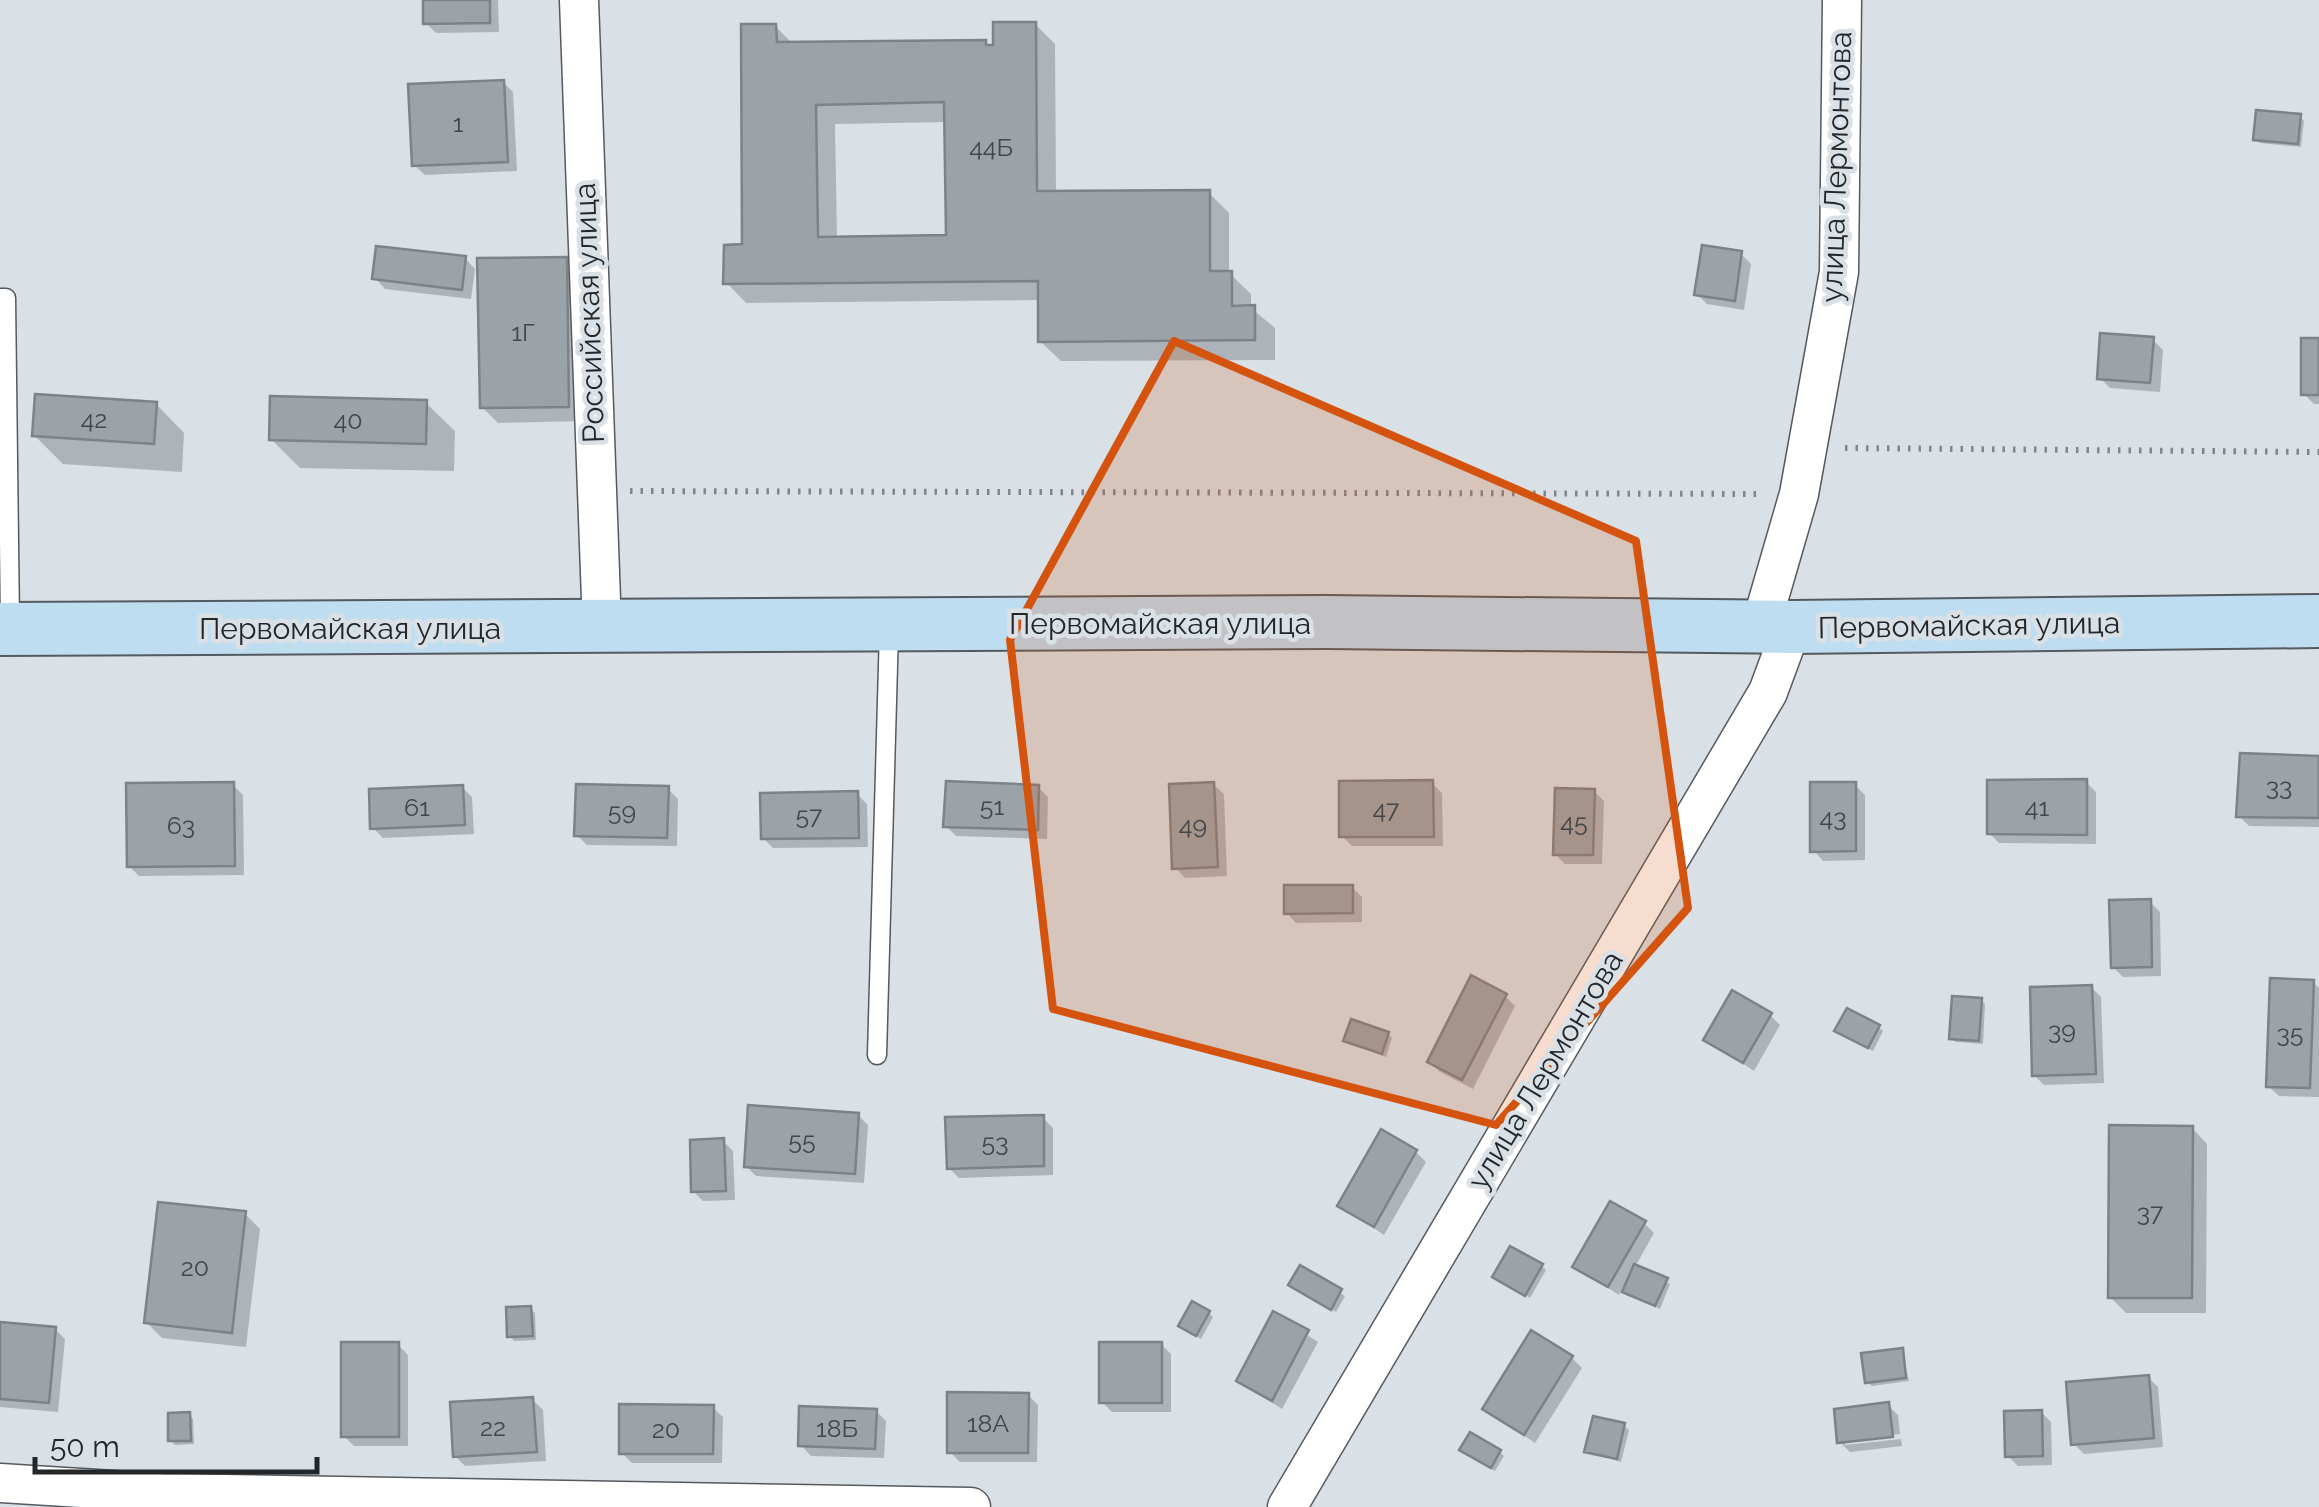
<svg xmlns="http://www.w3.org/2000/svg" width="2319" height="1507" font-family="Raleway,sans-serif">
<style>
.shadow{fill:#0003;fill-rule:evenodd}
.building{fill:#9ca3a8;stroke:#7c8388;stroke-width:2.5;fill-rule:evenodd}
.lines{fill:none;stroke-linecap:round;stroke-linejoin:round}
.lane-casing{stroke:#545a5f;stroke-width:21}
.street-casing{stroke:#545a5f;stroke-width:41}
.secondary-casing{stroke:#545a5f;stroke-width:56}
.path{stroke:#81868a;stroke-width:6;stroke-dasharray:2.5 8;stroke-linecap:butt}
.lane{stroke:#fff;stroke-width:18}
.street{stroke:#fff;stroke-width:38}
.secondary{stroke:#beddf1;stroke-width:52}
.marked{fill:#d4540f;fill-opacity:0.2;stroke:#d4540f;stroke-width:8;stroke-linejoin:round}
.labels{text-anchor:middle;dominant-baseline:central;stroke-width:9;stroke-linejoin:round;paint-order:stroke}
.number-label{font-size:25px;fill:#424649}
.street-label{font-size:30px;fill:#242729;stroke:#d9e0e6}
</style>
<rect width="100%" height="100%" fill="#d9e0e6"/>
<path class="shadow" d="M425 0H498L499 32 436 33 426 23Z
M1035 24 1055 44 1056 193 1208 192 1229 213V273L1251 294V308L1275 328V360L1061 361 1040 341V300L746 303 726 282 745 247 775 26 793 44 985 42 990 47ZM947 122 948 237 837 239 835 124Z
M503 82 513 92 517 171 425 175 414 165Z
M2299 116 2304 121 2301 147 2260 143 2255 139Z
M1741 254 1751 264 1744 310 1707 304 1697 294Z
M465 258 475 269 471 299 385 289 375 278Z
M566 259 581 275 583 421 498 423 482 407Z
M2153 340 2163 350 2160 392 2110 388 2100 378Z
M2319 340V404H2314L2304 394Z
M426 403 455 431 454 471 300 468 271 439Z
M156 404 184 433 182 472 63 464 34 435Z
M2319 758V827L2249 826 2239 816Z
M2086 782 2096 792V844L1999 843 1989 833Z
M1432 783 1442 793 1443 846H1352L1342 836Z
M1213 784 1224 794 1227 876 1185 878 1175 867Z
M1854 784 1865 795V860L1823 861 1813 850Z
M233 785 243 795 244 875 139 876 129 866Z
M462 787 472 797 474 834 383 838 373 828Z
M1038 787 1048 797 1047 839 956 836 946 826Z
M668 789 678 799 677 846 587 845 577 835Z
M1594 791 1604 801 1602 864H1565L1555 854Z
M857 794 867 804 868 847 773 848 763 838Z
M1352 887 1362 897V922L1296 923 1286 912Z
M2150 902 2160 912 2161 976 2123 977 2113 967Z
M2313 982 2319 988V1097L2279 1096 2268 1086Z
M2091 987 2101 997 2104 1083 2044 1085 2034 1075Z
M1505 996 1515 1006 1473 1089 1440 1072 1430 1062Z
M1981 1000 1985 1004 1983 1044 1956 1042 1952 1038Z
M1770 1015 1780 1025 1754 1071 1706 1039Z
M1878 1027 1883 1031 1873 1051 1842 1035Z
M1388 1034 1392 1038 1386 1057 1346 1041Z
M858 1115 868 1125 864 1183 756 1176 746 1166Z
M1043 1118 1053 1128V1175L959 1178 949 1168Z
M2192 1128 2207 1144 2206 1313H2126L2110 1297Z
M723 1141 733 1151 735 1200 703 1201 693 1191Z
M1416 1152 1426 1162 1384 1235 1341 1206Z
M245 1214 260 1229 246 1347 162 1338 146 1322Z
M1644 1223 1654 1233 1635 1267 1670 1284 1660 1309 1622 1289 1619 1295 1575 1266Z
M1542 1266 1546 1270 1530 1298 1500 1281Z
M1301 1268 1345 1296 1336 1312 1296 1289Z
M530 1308 535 1313 536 1340 514 1341 510 1336Z
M1209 1313 1213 1317 1201 1339 1186 1330Z
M1274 1314 1318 1342 1282 1409 1239 1381Z
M0 1324 55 1329 65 1339 58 1412 0 1407Z
M1161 1344 1171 1354V1412H1112L1102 1402Z
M398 1345 408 1355V1446H354L344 1436Z
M1902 1351 1909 1381 1872 1386 1867 1382Z
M1572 1358 1582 1368 1535 1443 1485 1409Z
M2148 1377 2158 1387 2163 1447 2084 1454 2074 1444Z
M1028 1395 1038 1405 1037 1462H960L950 1452Z
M533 1400 543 1410 546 1461 465 1466 455 1456Z
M1888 1405 1898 1415 1900 1434 1845 1440V1445L1901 1439 1902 1446 1850 1452 1840 1442Z
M712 1407 723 1417 722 1463H632L622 1453Z
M876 1411 886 1421 884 1458 811 1456 801 1445Z
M2041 1412 2051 1422 2052 1465 2018 1466 2008 1456Z
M189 1415 193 1419 194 1444 175 1445 170 1440Z
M1624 1426 1629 1430 1621 1462 1587 1451Z
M1500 1452 1504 1456 1495 1471 1467 1454Z"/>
<path class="building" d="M423 0H490V23L423 24Z
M993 22H1036L1037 191 1210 190V271H1232V306L1255 305V340L1038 342V281L723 284 724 245 742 244 741 24H776L777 42 986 40V45H993ZM944 102 946 235 818 237 816 105Z
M504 80 508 162 412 166 408 84Z
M2256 110 2301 114 2298 144 2253 140Z
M1702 245 1742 251 1735 301 1694 295Z
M376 246 466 256 462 290 372 279Z
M567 257 569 407 480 408 477 258Z
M2100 333 2154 337 2150 383 2097 379Z
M2301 338H2319V395H2301Z
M35 394 157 402 154 444 32 436Z
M270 396 427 400 426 444 269 440Z
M2240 753 2319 756V818L2236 817Z
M2087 779V835L1987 834V780Z
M1433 780 1434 837H1339V781Z
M946 781 1039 785 1038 830 943 827Z
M234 782 235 866 127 867 126 783Z
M1214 782 1218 867 1172 869 1169 784Z
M1810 782H1856V851L1810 852Z
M576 784 669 786 667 838 574 836Z
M463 785 465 825 370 829 369 789Z
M1555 788 1595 789 1593 855H1553Z
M858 791 859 838 761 839 760 793Z
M1284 885H1353V913L1284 914Z
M2151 899 2152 967 2111 968 2109 900Z
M1471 975 1507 994 1462 1080 1427 1062Z
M2270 978 2314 980 2310 1088 2266 1087Z
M2092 985 2096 1074 2032 1076 2030 987Z
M1732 990 1772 1013 1743 1063 1703 1040Z
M1952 996 1982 998 1979 1041 1949 1039Z
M1847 1008 1880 1025 1868 1048 1834 1031Z
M1351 1019 1389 1032 1382 1054 1343 1041Z
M748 1105 859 1113 855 1174 744 1167Z
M1044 1115V1166L947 1169 945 1117Z
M2109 1125 2193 1126 2192 1298H2108Z
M1381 1129 1417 1150 1374 1227 1337 1206Z
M724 1138 726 1191 691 1192 690 1140Z
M1610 1201 1646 1221 1608 1287 1572 1267Z
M158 1202 246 1211 232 1333 144 1323Z
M1510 1246 1543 1264 1525 1296 1492 1277Z
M1634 1264 1668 1278 1655 1306 1622 1292Z
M1300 1265 1342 1289 1331 1310 1288 1285Z
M1192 1301 1210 1311 1196 1336 1178 1326Z
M531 1306 533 1336 507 1337 506 1307Z
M1273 1311 1309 1330 1272 1401 1236 1381Z
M0 1322 56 1327 49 1403 0 1399Z
M1531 1330 1573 1356 1524 1435 1482 1409Z
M341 1342H399V1437H341Z
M1099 1342H1162V1403H1099Z
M1903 1348 1906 1378 1865 1383 1861 1353Z
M2149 1375 2154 1438 2071 1445 2066 1382Z
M947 1392 1029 1393 1028 1453H947Z
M533 1397 537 1452 453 1457 450 1402Z
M1889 1402 1893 1437 1837 1443 1834 1409Z
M619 1404 714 1405 713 1454H619Z
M799 1406 877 1409 875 1449 798 1446Z
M2042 1410 2043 1456 2005 1457 2004 1411Z
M190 1412 191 1441H168V1413Z
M1593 1416 1625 1423 1617 1459 1584 1452Z
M1470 1432 1501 1450 1491 1468 1459 1450Z"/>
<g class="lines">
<g class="lane-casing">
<path id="lane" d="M0 298H6L10 623
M877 1055 889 630"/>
</g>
<g class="street-casing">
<path id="street" d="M579 0 602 627
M1761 625 1799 494 1839 272 1842 0
M0 1483 162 1493 971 1507
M1287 1507 1768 692 1792 627"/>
</g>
<g class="secondary-casing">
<path id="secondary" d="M0 629 1326 622 1792 627 2319 621"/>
</g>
<path class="path" d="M1845 448 2319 452
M630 491 1762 494"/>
<use href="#lane" class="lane"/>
<use href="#street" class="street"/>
<use href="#secondary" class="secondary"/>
</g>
<path class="marked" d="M1174 341 1636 541 1688 908 1496 1125 1053 1009 1010 640Z"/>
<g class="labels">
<g class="number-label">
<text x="458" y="123">1</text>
<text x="991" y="147">44Б</text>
<text x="523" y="332">1Г</text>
<text x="94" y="419">42</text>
<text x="348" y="420">40</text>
<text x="2279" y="786">33</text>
<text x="992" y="806">51</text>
<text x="417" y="807">61</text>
<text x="2037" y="807">41</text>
<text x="1386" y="809">47</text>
<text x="622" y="811">59</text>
<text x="809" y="815">57</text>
<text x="1833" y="817">43</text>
<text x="1574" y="822">45</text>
<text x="181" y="825">63</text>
<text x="1193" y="825">49</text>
<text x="2062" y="1030">39</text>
<text x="2290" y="1033">35</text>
<text x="802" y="1140">55</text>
<text x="995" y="1142">53</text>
<text x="2150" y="1212">37</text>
<text x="195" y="1267">20</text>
<text x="988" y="1423">18А</text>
<text x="493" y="1427">22</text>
<text x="837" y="1428">18Б</text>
<text x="666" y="1429">20</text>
</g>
<g class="street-label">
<text transform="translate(1836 167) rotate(-88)">улица Лермонтова</text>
<text transform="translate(589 313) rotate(-92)">Российская улица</text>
<text x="1160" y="623">Первомайская улица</text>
<text transform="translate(1969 625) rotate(-1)">Первомайская улица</text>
<text x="350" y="628">Первомайская улица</text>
<text transform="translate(1545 1070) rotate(-59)">улица Лермонтова</text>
</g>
</g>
<path d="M35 1457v15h282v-15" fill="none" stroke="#242729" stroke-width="5"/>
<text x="50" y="1457" font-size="30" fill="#242729" stroke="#d9e0e6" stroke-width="8" paint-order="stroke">50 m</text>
</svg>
